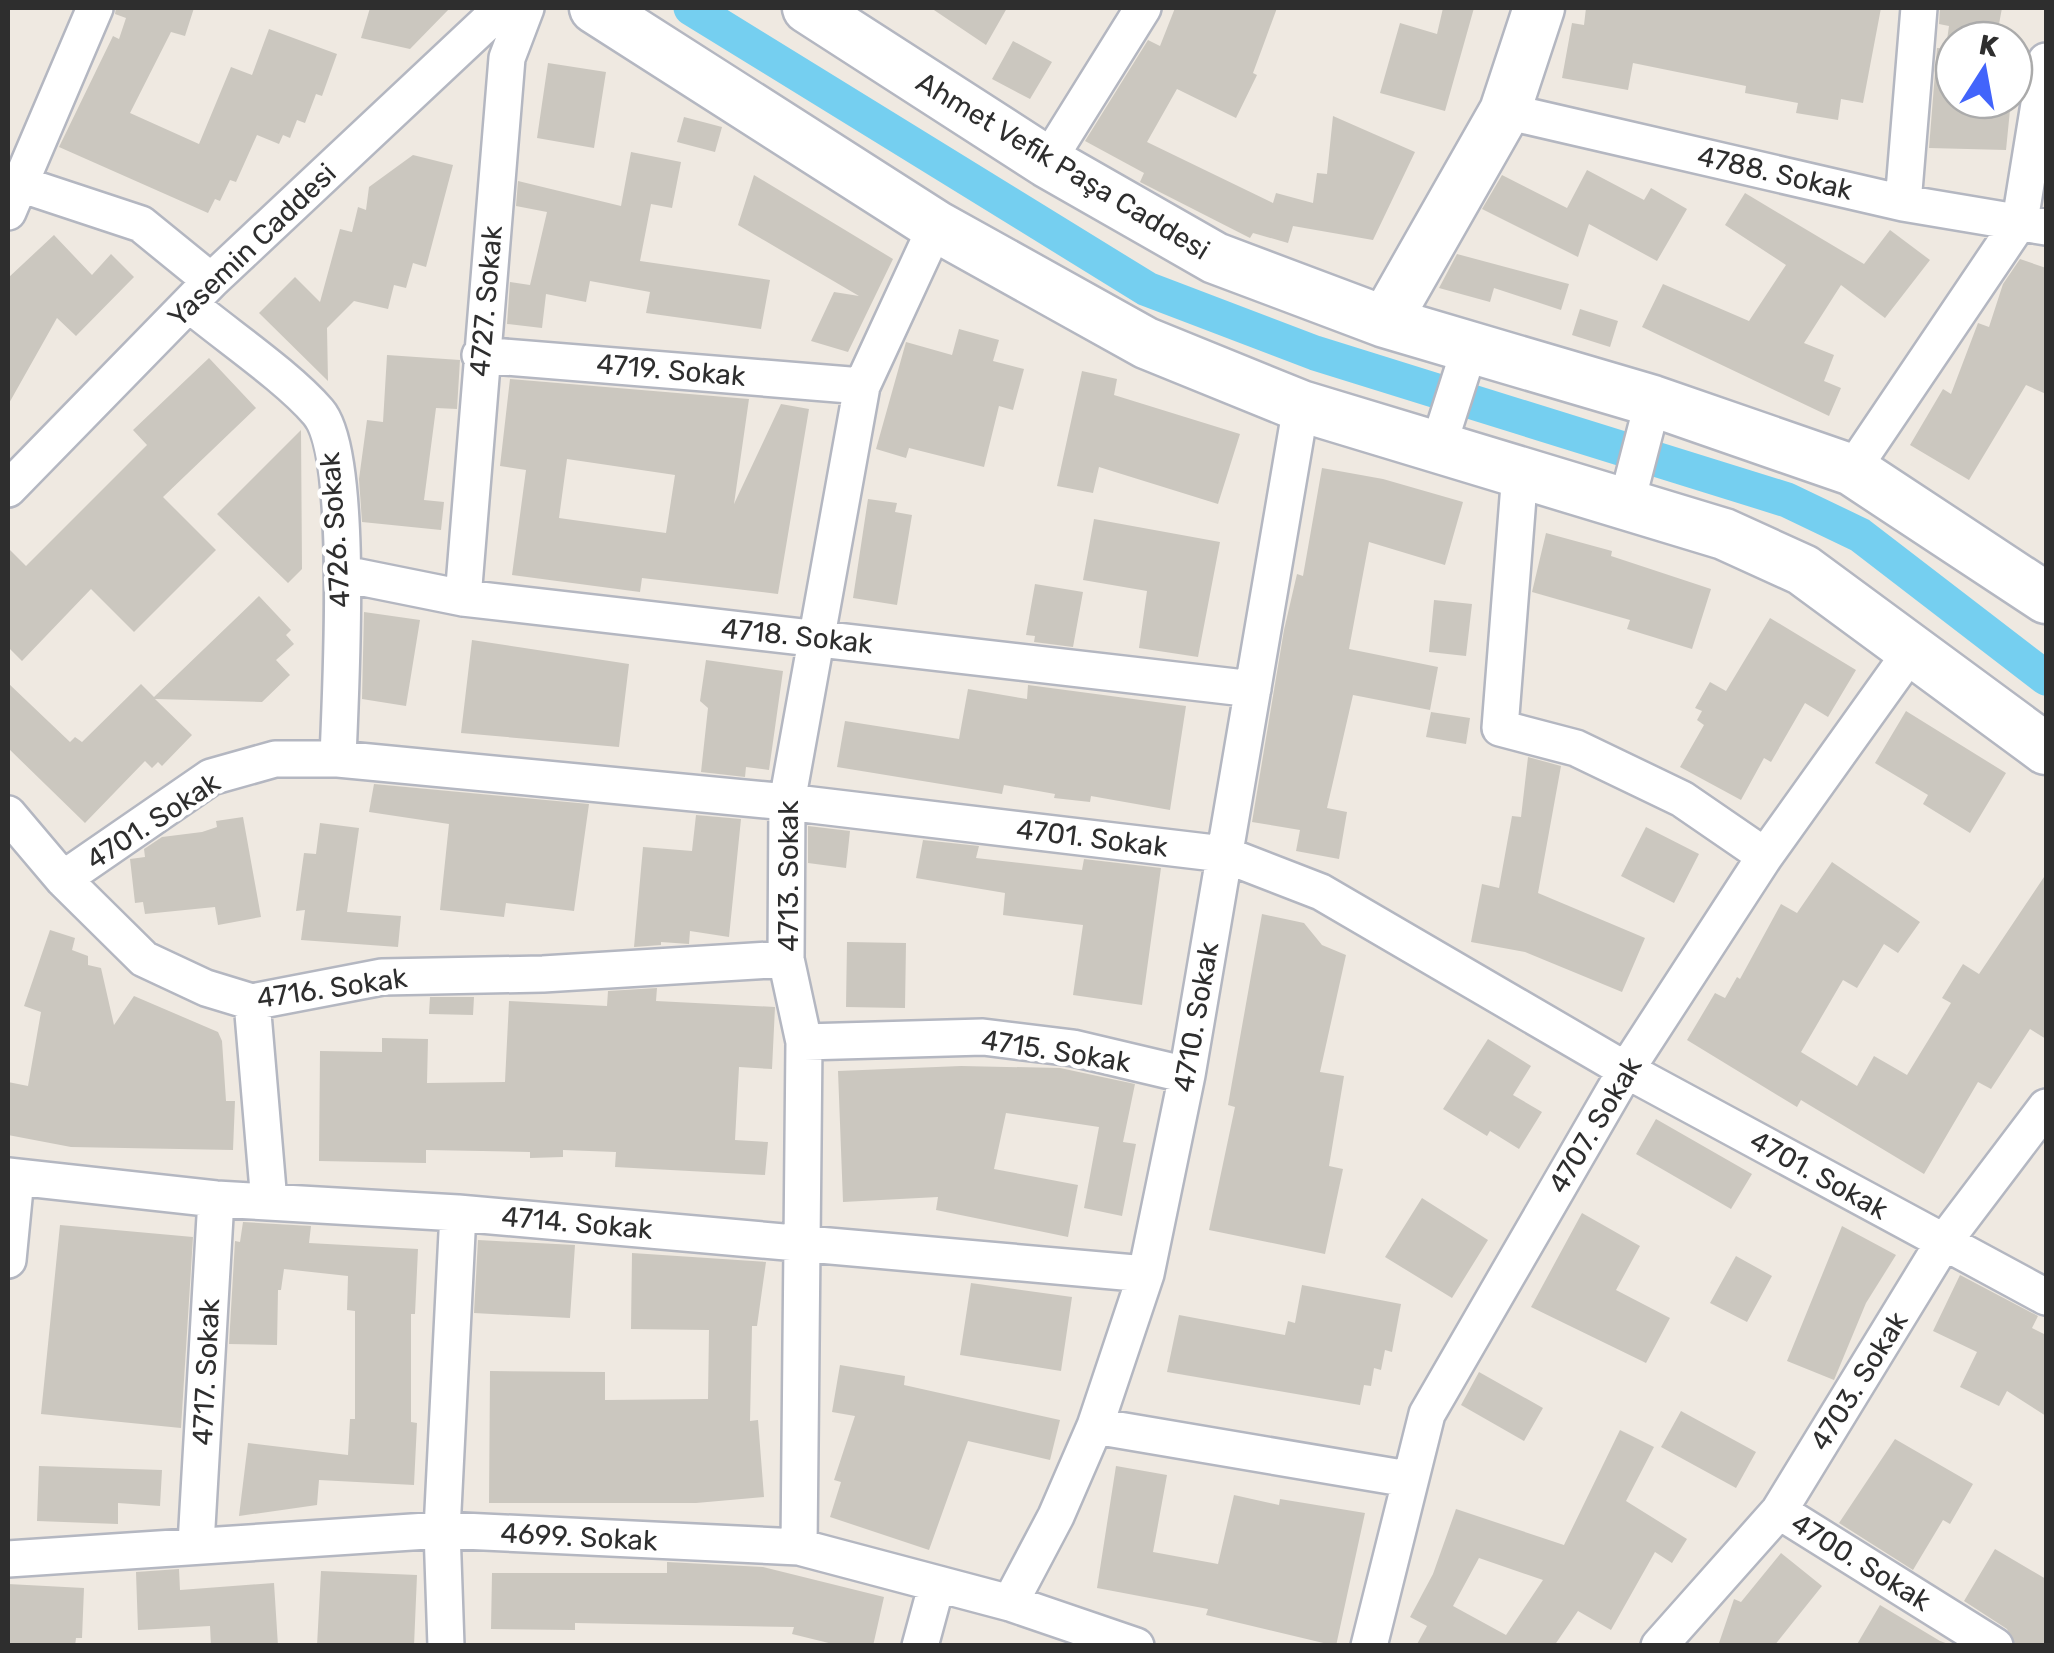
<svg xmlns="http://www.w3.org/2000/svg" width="2054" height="1653" font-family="Rubik,sans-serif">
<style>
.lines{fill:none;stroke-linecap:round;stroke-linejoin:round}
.canal{stroke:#75cff0;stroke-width:35}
.building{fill:#cbc7bf;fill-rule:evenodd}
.street-casing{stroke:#b4b7c1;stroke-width:40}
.secondary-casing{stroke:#b4b7c1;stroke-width:55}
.street{stroke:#fff;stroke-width:35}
.secondary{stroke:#fff;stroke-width:50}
.labels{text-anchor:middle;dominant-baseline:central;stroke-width:9;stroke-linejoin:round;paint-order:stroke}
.street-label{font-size:28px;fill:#2e2e2e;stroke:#fff}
</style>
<rect width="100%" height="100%" fill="#efe9e1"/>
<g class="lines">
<path class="canal" d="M691 8 1147 289 1315 353 1787 500 1860 535 2046 678"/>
</g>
<path class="building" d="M116 8H194L185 36 171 32 130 113 199 144 231 67 252 75 269 29 337 54 322 96 316 94 305 123 297 120 290 138 283 135 279 144 257 135 236 182 230 180 220 201 215 199 208 213 59 147 113 36 119 39 126 18 115 14Z
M370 8H450L410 49 361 38Z
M931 8H1007L986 45Z
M1175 8H1277L1253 73 1257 75 1236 118 1177 89 1147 142 1273 203 1276 193 1313 203 1317 173 1327 174 1333 116 1415 152 1373 240 1293 226 1288 243 1253 233 1250 238 1140 182 1144 173 1085 141 1148 40 1160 46Z
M1443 8H1474L1445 111 1380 93 1400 23 1437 34Z
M1586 8H1881L1863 103 1841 99 1838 120 1796 113 1798 103 1745 93 1746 86 1633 63 1628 90 1562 78 1572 23 1584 25Z
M1940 8H2002L1997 35 1986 33 1985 40H1947L1949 26 1939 24Z
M1013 41 1052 62 1030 99 992 79Z
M1937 48 1954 49V100H1967V106L2010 110 2006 150 1929 148Z
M548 63 606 72 594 148 537 138Z
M684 117 722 127 715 152 677 142Z
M631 152 681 162 672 208 651 204 640 261 770 280 761 329 646 313 650 292 590 281 586 302 546 294 542 328 507 324 510 282 530 285 547 212 516 206 518 181 621 206Z
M413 155 453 165 426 267 413 263 406 288 394 285 388 309 354 301 327 328 328 381 259 313 295 277 320 302 340 229 352 232 358 207 366 210 369 187Z
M1587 170 1644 200 1651 188 1687 209 1657 261 1589 224 1578 257 1482 209 1502 175 1567 208Z
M754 175 893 259 848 352 811 341 834 292 859 296 738 225Z
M1745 193 1864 264 1890 230 1930 260 1885 318 1841 285 1804 343 1834 355 1824 381 1841 388 1829 416 1642 327 1663 284 1749 321 1786 265 1725 225Z
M54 235 92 275 111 254 134 277 76 336 57 318 8 405V278Z
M1457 254 1569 284 1561 310 1494 288 1490 302 1439 288Z
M2020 259 2046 268V394L2026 385 1969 480 1910 445 1943 389 1951 394 1978 323 1989 327 2003 284Z
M1580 309 1618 321 1610 347 1572 335Z
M959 329 999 340 993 361 1024 369 1013 410 999 406 984 467 909 448 906 458 876 449 906 342 952 355Z
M387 355 460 360 457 409 436 408 424 500 444 502 441 530 362 522 359 479 367 420 383 422Z
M209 358 256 408 163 497 216 550 134 632 91 589 22 661 8 647V548L26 566 147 445 133 430Z
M1082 371 1117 379 1114 395 1240 434 1218 504 1099 467 1093 493 1057 486Z
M510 379 749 399 734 504 781 404 809 409 778 594 642 578 640 592 512 575 526 470 500 466ZM567 459 675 475 666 533 559 518Z
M301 430 302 569 288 583 217 514Z
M1322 468 1383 479 1463 502 1445 565 1369 542 1349 649 1438 667 1430 710 1353 695 1327 808 1347 812 1339 859 1296 851 1300 830 1252 822 1284 630 1297 574 1303 576Z
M868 499 897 503 895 512 912 515 897 605 853 598Z
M1094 519 1220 542 1198 657 1139 648 1147 591 1083 580Z
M1546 533 1612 551 1611 556 1711 589 1692 649 1627 629 1630 620 1532 592Z
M1035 584 1083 592 1073 647 1034 642 1035 636 1026 635Z
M259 596 291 630 286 635 294 644 276 660 290 675 262 702 155 699 192 735 162 766 158 762 152 768 145 761 85 823 8 748V683L70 742 75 737 82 742 141 684 154 697Z
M1434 600 1472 604 1466 656 1429 652Z
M364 612 420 620 406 706 362 699Z
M1770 618 1856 670 1828 717 1805 703 1771 762 1764 758 1741 800 1680 767 1704 725 1697 720 1702 711 1695 708 1710 682 1726 691Z
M472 640 629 664 619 747 461 733Z
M706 660 783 671 769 770 746 767 745 777 701 772 708 708 700 701Z
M1028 685 1186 706 1170 810 1091 796 1090 802 1054 798 1055 794 1004 785 1002 794 837 767 845 721 959 739 968 689 1027 699Z
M1906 711 2006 773 1970 833 1923 804 1928 795 1875 763Z
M1431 712 1470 718 1466 744 1426 737Z
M1528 757 1561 766 1538 893 1645 938 1622 992 1525 952 1471 942 1482 884 1499 888 1512 816 1521 817Z
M374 784 589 804 574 911 506 903 504 917 440 910 449 824 369 812Z
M696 815 741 819 729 937 690 931 689 944 661 942V945L634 947 643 847 692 851Z
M243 817 261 917 218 925 215 907 145 914 143 902 135 903 130 859 145 857 144 849 162 837 202 832 217 827 216 821Z
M320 823 359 828 347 912 401 916 398 947 301 940 305 910 296 911 304 853 316 854Z
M808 826 850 831 846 868 808 863Z
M1646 827 1699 854 1674 903 1621 876Z
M923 840 979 846 976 858 1082 870 1084 859 1161 868 1142 1005 1073 995 1083 925 1003 915 1005 893 916 878Z
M1832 862 1920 922 1898 953 1884 944 1857 988 1843 980 1801 1052 1857 1086 1874 1056 1907 1075 1951 1003 1942 998 1963 964 1979 974 2046 874V1039L2030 1029 1991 1089 1978 1082 1924 1174 1801 1100 1797 1107 1687 1040 1715 993 1725 998 1737 977 1740 979 1781 904 1797 913Z
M1262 914 1304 923 1322 945 1346 955 1320 1072 1344 1076 1329 1166 1343 1169 1325 1254 1209 1230 1235 1107 1228 1105Z
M50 930 75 938 72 950 88 956V965L101 968 114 1025 134 996 218 1032 222 1041 226 1101H235L233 1150 71 1147 8 1135V1082L28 1086 41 1012 24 1006Z
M847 942 906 943 905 1008 846 1007Z
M657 988 656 1001 775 1007 772 1069 739 1067 735 1140 768 1142 765 1175 615 1167 616 1152 563 1150V1157L530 1158V1152L426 1150V1163L319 1161 320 1051 382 1052V1038L428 1039 427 1083 505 1082 509 1001 607 1006 608 991Z
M430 997H474L473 1015 429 1014Z
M1488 1039 1531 1066 1513 1095 1542 1112 1519 1149 1490 1131 1487 1136 1443 1109Z
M961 1066 1060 1068 1135 1084 1123 1142 1136 1144 1122 1216 1084 1208 1099 1127 1006 1113 994 1169 1078 1185 1068 1237 936 1210 938 1197 843 1202 838 1071Z
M1656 1119 1752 1174 1731 1209 1636 1154Z
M1422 1198 1488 1240 1452 1298 1385 1257Z
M1582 1213 1640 1246 1616 1290 1670 1318 1646 1363 1531 1307Z
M243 1222 311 1226 309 1243 418 1249 415 1314H411V1422L417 1423 414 1485 319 1480 317 1505 239 1516 248 1443 348 1455 350 1419H355V1311L347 1310 348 1276 284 1269 281 1290H278L277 1345 229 1344 235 1241 240 1242Z
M60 1225 193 1237 181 1428 41 1414Z
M1842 1226 1896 1255 1866 1303 1834 1380 1787 1361Z
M478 1240 575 1245 570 1318 474 1313Z
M632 1253 766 1262 757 1326H752L750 1421 758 1420 764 1497 696 1503H489L490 1371 605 1372V1400L708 1399 709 1330 631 1329Z
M1736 1256 1772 1276 1747 1322 1710 1303Z
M1960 1275 2038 1316 2032 1328 2046 1335V1416L2007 1391 1999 1406 1960 1387 1977 1352 1933 1331Z
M971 1283 1072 1297 1061 1371 960 1355Z
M1302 1285 1401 1304 1392 1352 1385 1350 1381 1370 1374 1368 1371 1386 1364 1385 1360 1405 1167 1372 1179 1315 1285 1335 1288 1321 1295 1323Z
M840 1365 905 1376 904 1385 1060 1420 1050 1460 968 1441 929 1550 830 1517 841 1482 834 1480 855 1416 832 1412Z
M1479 1372 1543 1408 1524 1441 1461 1405Z
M1681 1411 1756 1452 1736 1488 1661 1447Z
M1620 1430 1654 1447 1626 1501 1687 1539 1672 1563 1655 1552 1611 1630 1578 1611 1554 1646H1416L1427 1626 1410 1617 1433 1574 1456 1509 1564 1545ZM1479 1558 1543 1580 1506 1635 1453 1606Z
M1895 1439 1973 1484 1950 1524 1943 1520 1913 1570 1839 1523Z
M39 1466 162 1470 160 1506 118 1503V1524L37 1521Z
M1116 1466 1167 1475 1153 1552 1218 1564 1234 1495 1279 1505 1280 1499 1365 1513 1336 1646 1206 1615 1208 1609 1097 1588Z
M1995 1549 2046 1579V1646H2016L2007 1629 1964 1601Z
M1781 1553 1822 1586 1774 1646H1718L1734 1599 1741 1602Z
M667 1562 763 1567 884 1597 873 1646H841L792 1634 794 1627 575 1623V1630L491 1629 492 1573H667Z
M179 1569 180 1590 274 1583 278 1646H211L210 1626 138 1630 136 1572Z
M321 1571 417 1575 414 1646H317Z
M8 1584 84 1588 82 1638H76L75 1646H8Z
M1880 1605 1940 1641 1954 1646H1856Z"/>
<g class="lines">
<g class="street-casing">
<path id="street" d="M1505 111 1903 203 2046 227
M1047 162 1143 8
M8 180 141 224 211 281
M1903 203 1919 8
M8 212 95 8
M189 304C226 335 288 377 318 412 355 454 340 695 338 759
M480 355 862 386
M1438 447 1469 350
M1852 470 2020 221 2046 61
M1520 472 1500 728 1576 748 1682 799 1765 856
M8 489 211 281 502 8
M1626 505 1653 401
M344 574 463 598 1253 689
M463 598 507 58 526 8
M8 814 63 879 144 959 206 988 252 1002 382 977 543 974 786 959
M63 879 211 777 275 759H338L787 802 1223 854 1321 892 1626 1070 2046 1297
M252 1002 269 1202
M804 1042 983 1037 1073 1048 1187 1075
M8 1176 216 1199 458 1213 1146 1274
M8 1260 16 1178
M1095 1426 1408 1479
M1779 1511 1995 1646
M196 1544 216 1199
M799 1547 804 1042 786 959 787 802 862 386 936 226
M8 1559 442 1530 799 1547 1010 1603 1136 1646
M1010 1603 1056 1516 1095 1426 1146 1274 1187 1075 1301 406
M446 1646 442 1530 458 1213
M920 1646 936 1587
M1369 1646 1427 1414 1626 1070 1765 856 1913 649
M1659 1646 1779 1511 1943 1243 2046 1107"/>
</g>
<g class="secondary-casing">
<path id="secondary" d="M595 8 936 226 1146 343 1301 406 1724 534 1803 570 2046 749
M808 8 1047 162 1215 258 1385 322
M1539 8 1505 111 1385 322 1653 401 1852 470 2046 598"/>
</g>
<use href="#street" class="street"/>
<use href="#secondary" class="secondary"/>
</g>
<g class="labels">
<g class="street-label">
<text transform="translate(1063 166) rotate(31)">Ahmet Vefik Paşa Caddesi</text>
<text transform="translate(1775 173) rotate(13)">4788. Sokak</text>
<text transform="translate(252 245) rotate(-44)">Yasemin Caddesi</text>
<text transform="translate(486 301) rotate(-85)">4727. Sokak</text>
<text transform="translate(671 370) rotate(5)">4719. Sokak</text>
<text transform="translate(335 530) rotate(-94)">4726. Sokak</text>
<text transform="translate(797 636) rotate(6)">4718. Sokak</text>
<text transform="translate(153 821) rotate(-33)">4701. Sokak</text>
<text transform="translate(1092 838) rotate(7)">4701. Sokak</text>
<text transform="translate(788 876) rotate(-90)">4713. Sokak</text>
<text transform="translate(332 988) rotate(-8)">4716. Sokak</text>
<text transform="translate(1196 1017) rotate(-80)">4710. Sokak</text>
<text transform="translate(1056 1051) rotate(9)">4715. Sokak</text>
<text transform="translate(1595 1125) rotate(-59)">4707. Sokak</text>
<text transform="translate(1819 1175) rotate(29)">4701. Sokak</text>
<text transform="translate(577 1223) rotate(5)">4714. Sokak</text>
<text transform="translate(206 1372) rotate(-87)">4717. Sokak</text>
<text transform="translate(1859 1381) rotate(-58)">4703. Sokak</text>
<text transform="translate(579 1537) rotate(3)">4699. Sokak</text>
<text transform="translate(1861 1562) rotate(32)">4700. Sokak</text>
</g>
</g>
<rect width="2054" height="1653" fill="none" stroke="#2e2e2e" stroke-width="20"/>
<g transform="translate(1984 70) rotate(11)"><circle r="48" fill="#ffffff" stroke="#ababab" stroke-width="2.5"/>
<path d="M0-8L18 38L0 25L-18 38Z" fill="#4264fb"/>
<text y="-15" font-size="28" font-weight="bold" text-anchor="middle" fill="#2e2e2e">K</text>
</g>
</svg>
